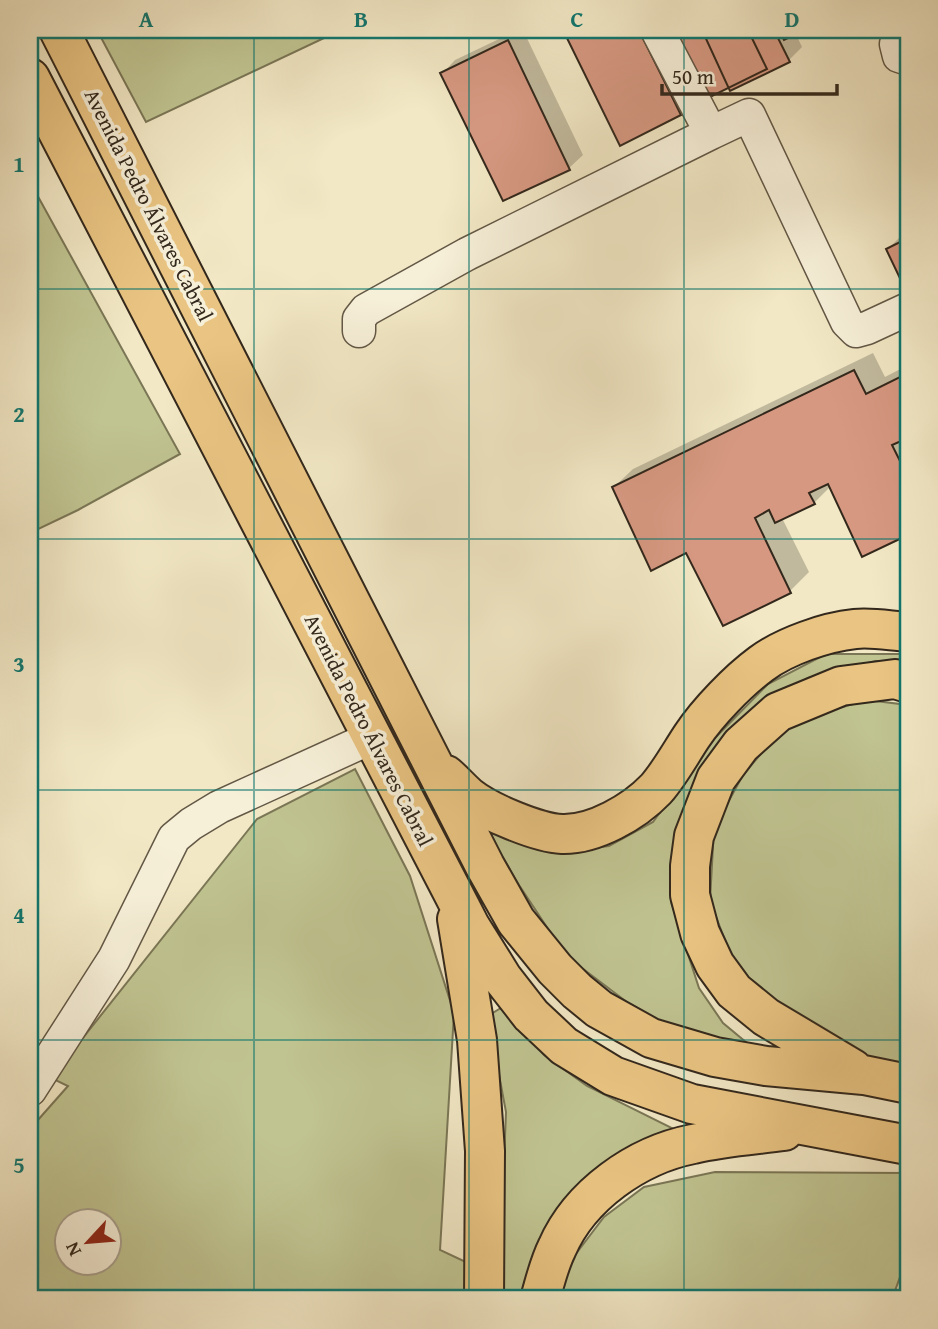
<svg xmlns="http://www.w3.org/2000/svg" width="938" height="1329" font-family="'Gentium Book Plus',serif">
<style>
.green{fill:#c0c491;stroke:#7a7656;stroke-width:2;fill-rule:evenodd}
.shadow{fill:#0003}
.building{fill:#d69881;stroke:#33281c;stroke-width:2}
.lines{fill:none;stroke-linecap:round;stroke-linejoin:round}
.minor-casing{stroke:#635846;stroke-width:35}
.major-casing{stroke:#33281c;stroke-width:42}
.minor{stroke:#f7f0d9;stroke-width:32}
.major{stroke:#e9c482;stroke-width:38}
.grid{fill:none;stroke:#0f766e;stroke-width:2;stroke-opacity:0.55}
.labels{text-anchor:middle;dominant-baseline:central;stroke-width:7;stroke-linejoin:round;paint-order:stroke}
.street-label{font-size:21px;fill:#33281c;stroke:#f7f0d9}
.neatline{fill:none;stroke:#0f766e;stroke-width:2.5}
.grid-label{font-size:23px;text-anchor:middle;font-weight:bold;fill:#0f766e}
</style>
<rect width="100%" height="100%" fill="#f2e8c5"/>
<filter id="stains"><feTurbulence type="fractalNoise" baseFrequency=".00286" numOctaves="4"/><feColorMatrix values="0 0 0 0 .2 0 0 0 0 .09 0 0 0 0 .02 0 0 0 .5 -.17"/></filter>
<radialGradient id="worn" r=".72"><stop offset=".6" stop-color="#630" stop-opacity="0"/><stop offset="1" stop-color="#630" stop-opacity=".3"/></radialGradient>
<path class="green" d="M97 30H341L146 122Z
M30 182 180 454 78 510 30 533Z
M826 654H908V665L876 661 808 678 754 712 675 846 671 902 699 988 723 1023 764 1057 648 1018 566 956 519 885 485 827 553 853 609 846 653 822 711 742 768 684Z
M867 700 908 705V1067L849 1053 770 1009 733 961 710 901 714 828 743 775 787 723Z
M355 769 410 876 454 1013 440 1250 470 1264V1299H30V1129L68 1086 51 1078 257 819ZM66 1220H108V1262H66Z
M504 1006 544 1055 587 1086 686 1135 557 1215 531 1261 521 1299H502L501 1237 506 1112 488 1016Z
M715 1172 908 1173V1255L892 1299H553L572 1259 604 1217 644 1187Z"/>
<path class="shadow" d="M518 30H523L583 155 569 168 503 199 442 74 455 60Z
M565 30H659L693 100 679 113 621 144Z
M674 30H794L802 47 789 60Z
M907 230H908V291L888 249Z
M873 353 885 377 908 365V533L863 554 831 486 814 503 782 518 809 572 790 591 724 624 686 551 614 487 633 469Z"/>
<path class="building" d="M563 30H639L681 115 620 146Z
M672 30H748L767 69 706 99Z
M702 30H774L790 62 730 91Z
M779 30H789L792 36 784 40Z
M508 40 570 170 503 201 440 73Z
M908 238V295L886 249Z
M854 370 866 394 908 373V438L892 445 908 477V535L862 557 828 484 809 493 815 504 775 523 769 510 755 518 791 593 723 626 686 553 651 571 612 487Z"/>
<g class="lines">
<g class="minor-casing">
<path id="minor" d="M908 36 896 44 899 56 908 59
M711 133 749 115 847 322 856 331 867 328 908 309
M359 331V319L366 310 467 254 711 133 657 30
M30 1090 114 959 174 838 191 824 219 807 373 737"/>
</g>
<g class="major-casing">
<path id="major" d="M59 30 485 866 516 921 555 969 577 991 599 1009 651 1038 715 1057 766 1066 864 1075 908 1084
M30 78 451 889 470 926 503 979 531 1015 564 1046 613 1076 692 1104 908 1145
M446 775C454 782 461 790 469 797 488 812 538 833 562 834 594 835 634 812 656 789 670 773 680 754 692 736 708 712 738 681 761 664 785 646 826 632 855 629 872 627 891 631 908 632
M457 919 477 1040 485 1151 484 1299
M853 1069 766 1017 734 991 715 965 700 933 690 895V866L694 836 716 779 741 745 778 712 841 686 895 679 908 683
M540 1299C545 1282 549 1264 557 1248 580 1195 637 1155 693 1144 723 1137 754 1135 784 1131"/>
</g>
<use href="#minor" class="minor"/>
<use href="#major" class="major"/>
</g>
<path class="grid" d="M254 30V1299M469 30V1299M684 30V1299M30 289H908M30 539H908M30 790H908M30 1040H908"/>
<g class="labels">
<g class="street-label">
<text transform="translate(149 205) rotate(63)">Avenida Pedro Álvares Cabral</text>
<text transform="translate(369 730) rotate(63)">Avenida Pedro Álvares Cabral</text>
</g>
</g>
<rect width="938" height="1329" fill="none" stroke="#f2e8c5" stroke-width="77"/>
<g transform="translate(88 1242) rotate(244)"><circle r="33" fill="#f7f0d9" stroke="#a9a08d" stroke-width="2"/>
<path d="M0-5L12 26L0 18L-12 26Z" fill="#8f2418"/>
<text y="-10" font-size="19" font-weight="bold" text-anchor="middle" fill="#33281c">N</text>
</g>
<path d="M662 84v10h175v-10" fill="none" stroke="#33281c" stroke-width="3.5"/>
<text x="672" y="84" font-size="21" fill="#33281c" stroke="#f7f0d9" stroke-width="5" paint-order="stroke">50 m</text>
<rect x="38" y="38" width="862" height="1252" class="neatline"/>
<g class="grid-label">
<text x="146" y="27">A</text>
<text x="361" y="27">B</text>
<text x="577" y="27">C</text>
<text x="792" y="27">D</text>
<text x="19" y="172">1</text>
<text x="19" y="422">2</text>
<text x="19" y="672">3</text>
<text x="19" y="923">4</text>
<text x="19" y="1173">5</text>
</g>
<rect width="100%" height="100%" filter="url(#stains)"/>
<rect width="100%" height="100%" fill="url(#worn)"/>
</svg>
